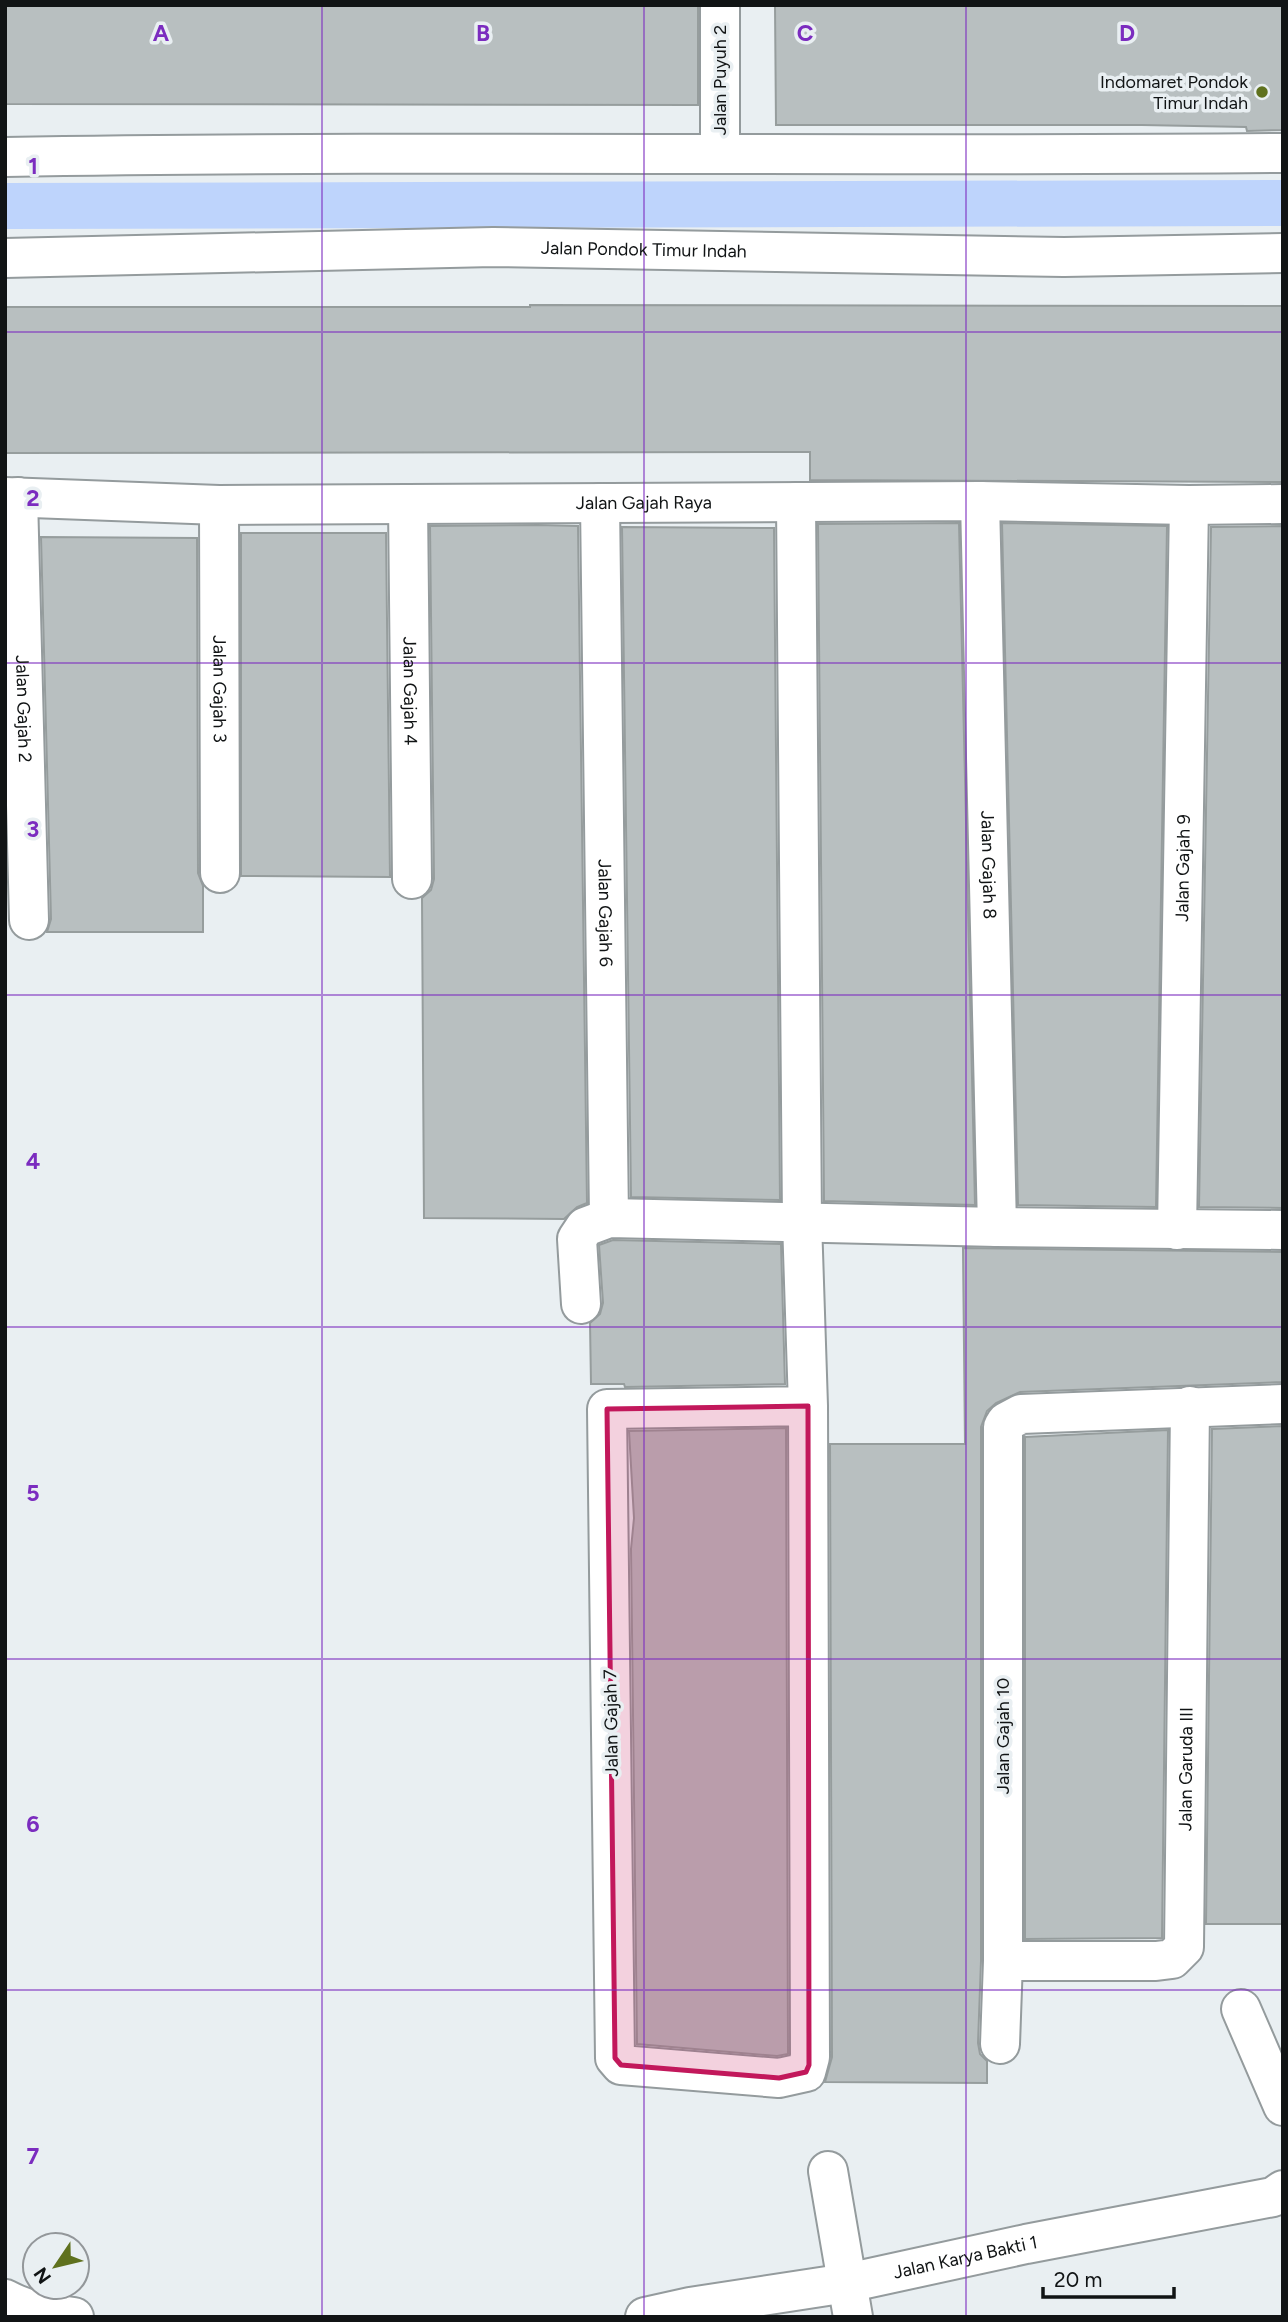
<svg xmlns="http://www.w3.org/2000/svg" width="1288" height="2322" font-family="Figtree,sans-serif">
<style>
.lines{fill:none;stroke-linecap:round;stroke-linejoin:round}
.canal{stroke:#bed4fc;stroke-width:46}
.building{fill:#b8bfc0;stroke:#969d9d;stroke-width:2}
.minor-casing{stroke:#949b9d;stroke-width:42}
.minor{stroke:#fff;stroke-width:38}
.marked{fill:#c2185b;fill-opacity:0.2;stroke:#c2185b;stroke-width:5;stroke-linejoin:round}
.grid{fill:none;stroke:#7b2cbf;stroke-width:2;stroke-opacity:0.55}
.poi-dot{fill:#5f711e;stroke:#e9eff2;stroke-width:2.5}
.labels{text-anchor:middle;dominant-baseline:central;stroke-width:7;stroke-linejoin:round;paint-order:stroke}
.street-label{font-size:18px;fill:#111415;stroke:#e9eff2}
.poi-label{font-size:18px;fill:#111415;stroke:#e9eff2;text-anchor:end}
.grid-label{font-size:23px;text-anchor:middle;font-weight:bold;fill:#7b2cbf;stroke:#e9eff2;stroke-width:7;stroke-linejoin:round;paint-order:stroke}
</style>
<rect width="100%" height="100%" fill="#e9eff2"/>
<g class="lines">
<path class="canal" d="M5 206 1283 203"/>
</g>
<path class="building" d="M5 5H698V105L5 104Z
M775 5H1283V130L1247 131 1246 127 1142 125H776Z
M530 305 1283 306V482L810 480V452L5 453V307H530Z
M959 523 975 1205 824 1201 818 524Z
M1002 523 1167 526 1156 1207 1018 1205Z
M538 525 578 526 587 1203 577 1207 564 1219 424 1218 422 898 431 890 434 879 430 526Z
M1283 526V1208L1199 1207 1211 527Z
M622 527 774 528 780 1200 631 1197Z
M241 533H386L390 877 241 876Z
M41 537 197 538 198 873 203 886V932H47L51 919Z
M613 1240 781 1244 785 1384 625 1387 624 1384H591L590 1323 600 1314 603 1303 599 1245Z
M963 1248 1283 1252V1382L1020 1392 996 1403 987 1411 981 1427V1961L978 2043 980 2054 987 2061V2083L825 2082 832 2057 830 1444H965Z
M1283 1426V1924H1206L1212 1429Z
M786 1428 788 2054 777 2056 637 2044 631 1549 634 1518 629 1431Z
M1168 1430 1162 1938 1025 1939V1437Z"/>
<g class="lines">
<g class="minor-casing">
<g id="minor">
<path d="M720 5V154"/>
<path d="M5 157C431 150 857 157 1283 153"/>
<path id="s1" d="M5 258 493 247 1064 257 1283 253"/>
<path id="s2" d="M5 497 219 505 980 501 1189 505 1283 504"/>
<path id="s3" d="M18 497 29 920"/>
<path id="s4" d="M980 501 997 1227"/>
<path d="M796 502 802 1221 808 1406 810 2057 806 2072 779 2078 621 2065 615 2058 607 1409 808 1406"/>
<path id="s5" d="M600 503 609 1218"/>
<path id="s6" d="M408 504 412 879"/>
<path id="s7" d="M219 505 220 873"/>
<path id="s8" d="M1177 1230 1189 505"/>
<path d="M581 1304 577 1239 585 1227 609 1218 997 1227 1283 1230"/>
<path id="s9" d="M1003 1961H1156L1172 1959 1184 1947 1190 1406"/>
<path d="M1241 2009 1283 2106"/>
<path d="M1000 2044 1003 1961V1427L1006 1422 1021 1414 1283 1404"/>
<path d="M828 2171 853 2317"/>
<path d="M5 2299C27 2311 49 2314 74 2317"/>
<path id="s10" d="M645 2317 690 2307 847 2283 1026 2244 1273 2197 1283 2190"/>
</g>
</g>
<use href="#minor" class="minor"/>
</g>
<path class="marked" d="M808 1406 809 2065 806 2072 779 2078 621 2065 615 2058 607 1409Z"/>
<path class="grid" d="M322 5V2317M644 5V2317M966 5V2317M5 332H1283M5 663H1283M5 995H1283M5 1327H1283M5 1659H1283M5 1990H1283"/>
<circle class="poi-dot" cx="1262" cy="92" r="7"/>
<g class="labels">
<g class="street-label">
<text transform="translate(720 80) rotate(-90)">Jalan Puyuh 2</text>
<text stroke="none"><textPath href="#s1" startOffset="639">Jalan Pondok Timur Indah</textPath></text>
<text stroke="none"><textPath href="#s2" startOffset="639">Jalan Gajah Raya</textPath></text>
<text stroke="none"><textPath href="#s7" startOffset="184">Jalan Gajah 3</textPath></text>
<text stroke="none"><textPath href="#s6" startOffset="187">Jalan Gajah 4</textPath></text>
<text stroke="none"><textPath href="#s3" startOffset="212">Jalan Gajah 2</textPath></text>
<text stroke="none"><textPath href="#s4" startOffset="364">Jalan Gajah 8</textPath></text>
<text stroke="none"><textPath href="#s8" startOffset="362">Jalan Gajah 9</textPath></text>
<text stroke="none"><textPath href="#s5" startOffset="410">Jalan Gajah 6</textPath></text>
<text transform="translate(611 1723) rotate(-91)">Jalan Gajah 7</text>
<text transform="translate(1003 1736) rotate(-90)">Jalan Gajah 10</text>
<text stroke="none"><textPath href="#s9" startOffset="364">Jalan Garuda III</textPath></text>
<text stroke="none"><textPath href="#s10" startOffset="326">Jalan Karya Bakti 1</textPath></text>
</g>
<g class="poi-label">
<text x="1248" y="82">Indomaret Pondok<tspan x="1248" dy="21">Timur Indah</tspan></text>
</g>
</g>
<g class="grid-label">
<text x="161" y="41">A</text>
<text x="483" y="41">B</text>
<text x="805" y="41">C</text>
<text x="1127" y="41">D</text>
<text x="33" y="174">1</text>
<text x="33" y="506">2</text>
<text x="33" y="837">3</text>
<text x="33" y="1169">4</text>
<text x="33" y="1501">5</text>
<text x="33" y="1832">6</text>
<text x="33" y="2164">7</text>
</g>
<rect width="1288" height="2322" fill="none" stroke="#111415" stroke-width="14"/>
<g transform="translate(56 2266) rotate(235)"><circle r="33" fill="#e9eff2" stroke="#93979a" stroke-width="2"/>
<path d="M0-5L12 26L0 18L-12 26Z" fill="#5f711e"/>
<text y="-10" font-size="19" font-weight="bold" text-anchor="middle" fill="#111415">N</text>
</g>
<path d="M1043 2287v10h131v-10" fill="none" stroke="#111415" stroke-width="3.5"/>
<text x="1054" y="2287" font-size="21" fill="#111415" stroke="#e9eff2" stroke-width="5" paint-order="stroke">20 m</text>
</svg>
